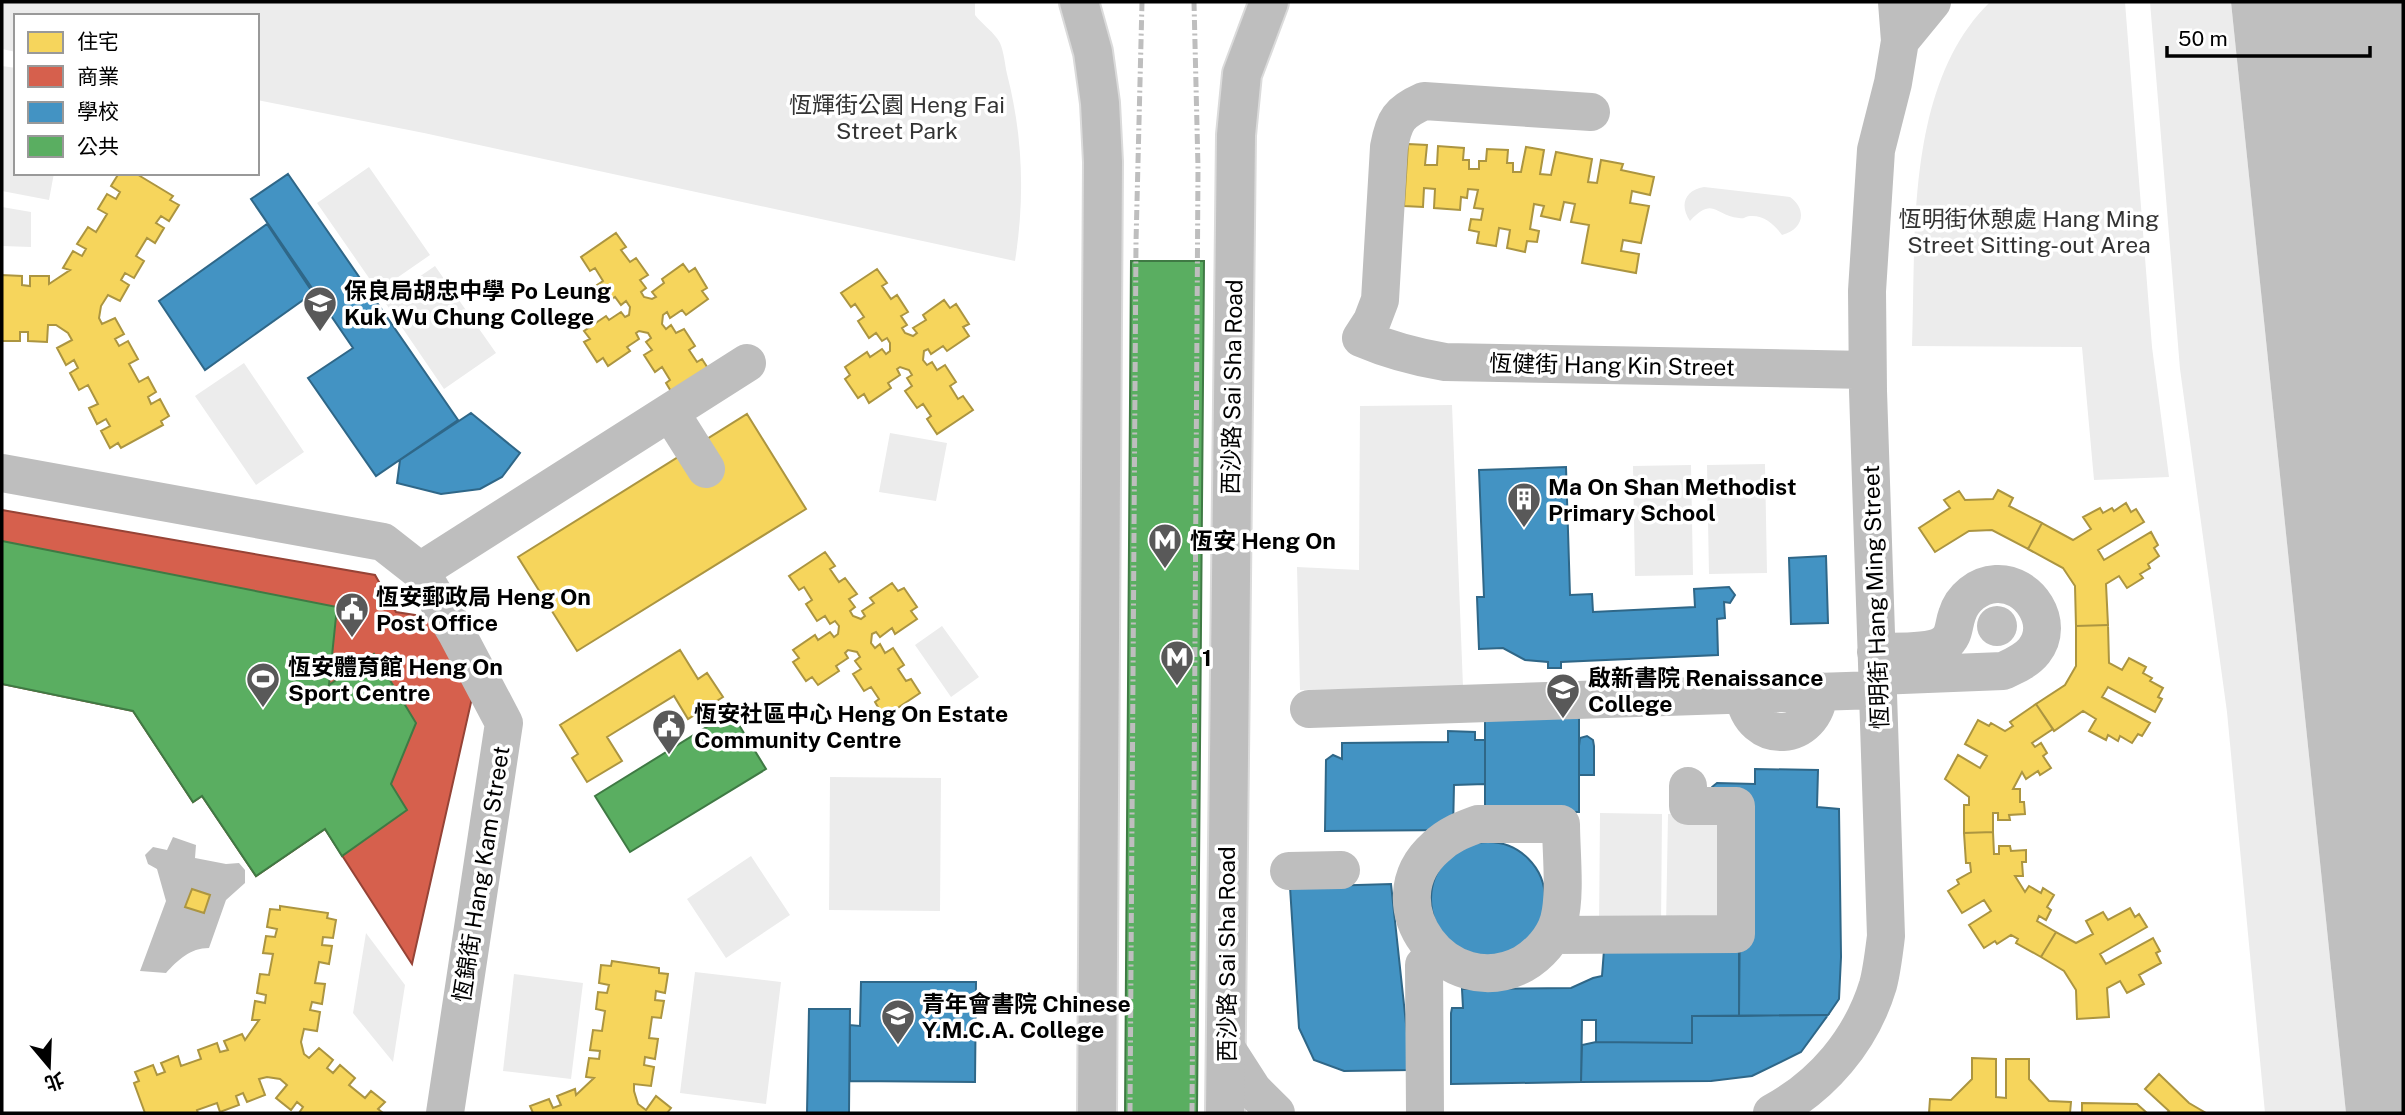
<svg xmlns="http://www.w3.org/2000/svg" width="2405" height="1115" font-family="'Public Sans','Noto Sans TC',sans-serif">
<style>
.park{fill:#ececec}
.water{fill:#bfbfbf}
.homes{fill:#f6d55c;stroke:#ac9540;stroke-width:2}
.shops{fill:#d6604d;stroke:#964336;stroke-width:2}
.schools{fill:#4393c3;stroke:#2f6788;stroke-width:2}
.public{fill:#5aae61;stroke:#3f7a44;stroke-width:2}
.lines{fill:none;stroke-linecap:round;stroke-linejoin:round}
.major-casing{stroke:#dbdbdb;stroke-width:42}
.minor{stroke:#bebebe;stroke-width:38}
.major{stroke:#bebebe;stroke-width:38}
.rail{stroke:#bebebe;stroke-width:5;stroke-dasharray:10 3.5 2 3.5;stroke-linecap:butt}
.labels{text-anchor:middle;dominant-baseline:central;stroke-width:7;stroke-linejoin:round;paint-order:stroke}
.park-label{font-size:23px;fill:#333;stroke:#fff}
.poi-label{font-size:23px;font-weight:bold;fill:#000;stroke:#fff;text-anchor:start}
.street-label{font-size:23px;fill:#000;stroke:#fff}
</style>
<rect width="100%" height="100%" fill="#fff"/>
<path class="park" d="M2 2H975V15C982 24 995 33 1000 43 1004 52 1005 65 1007 74 1023 136 1025 198 1015 261L424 133 257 100V16H16V52L2 49Z
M1990 2H2125L2152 347 2169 477 2094 480 2082 347 1912 346C1916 236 1905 85 1990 2Z
M2150 2H2231L2346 1113H2265L2227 712 2180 369Z
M2 66 16 68V173H54L49 200 2 191Z
M369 167 430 255 378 291 317 203Z
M1704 187 1790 197C1808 210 1803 230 1782 235 1774 224 1764 215 1750 216 1743 217 1746 219 1739 218 1716 217 1714 195 1690 221 1679 205 1685 190 1704 187Z
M2 207 31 212V247L2 246Z
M435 266 496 353 444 389 384 301Z
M244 363 304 452 256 485 195 396Z
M1452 405 1463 687 1300 690 1297 567 1359 570 1360 406Z
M890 433 947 443 936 501 879 492Z
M1765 464 1767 573 1709 574 1707 465Z
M1691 465 1693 575 1635 576 1633 466Z
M942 626 979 677 951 697 915 645Z
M830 777 941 778 940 911 829 910Z
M1600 813 1662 814 1661 927H1599Z
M1668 814H1730L1729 928 1666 927Z
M751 856 790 915 726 958 687 899Z
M366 933 405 985 393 1062 353 1013Z
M695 972 781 982 766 1104 680 1093Z
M514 974 583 983 571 1079 503 1071Z"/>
<path class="water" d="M2231 2H2403V1113H2346Z
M1977 626a20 20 0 1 1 40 0a20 20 0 1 1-40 0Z
M173 837 196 845 195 858 226 864 239 863 245 870V883L226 900 209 948C190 948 178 960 166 973L140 971 166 901 157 869 148 864 145 855 153 847 167 850Z"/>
<path class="homes" d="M1408 144 1427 145 1425 165H1437L1438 146 1464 148 1463 160H1469V169H1479V161H1486L1487 149 1508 150 1507 163H1513V172H1521L1526 147 1544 150 1540 174 1551 175 1556 152 1592 159 1588 182 1597 183 1601 160 1623 164 1621 170 1654 177 1650 195 1632 191 1630 203 1649 206 1641 243 1623 240 1621 251 1639 254 1636 273 1582 263 1589 225 1571 222 1575 204 1564 202 1560 220 1541 216 1544 206 1534 204 1530 229 1539 231 1537 242 1527 241 1525 252 1507 248 1510 230 1499 228 1496 246 1477 243 1479 232 1469 230 1471 219 1481 220 1483 209 1474 208 1478 190 1468 189 1467 198 1461 197 1460 210 1434 208 1435 189 1424 188 1423 207 1404 206Z
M119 173 130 175 135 173 173 196 170 200 179 205 169 221 161 216 156 223 164 228 155 243 147 238 136 256 144 261 134 278 125 273 121 280 129 285 120 301 108 295 101 306 99 318 102 324 115 318 124 334 115 339 119 346 128 341 138 359 129 364 139 382 148 377 156 392 148 397 151 404 160 399 169 416 161 421 163 425 121 448 118 443 110 448 101 431 110 426 106 419 97 424 89 408 98 404 88 385 79 390 70 373 78 368 74 360 66 365 57 348 72 340 68 333 56 325H48L47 342 28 341V332H20V341H2V275L22 276V285L30 286V276H49V284L70 270 63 268 73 251 82 256 86 249 77 244 88 227 96 232 107 214 98 209 107 194 116 199 120 192 111 186Z
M616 233 626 247 621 250 630 262 636 258 648 275 640 280 646 288 641 292 644 297 652 299 656 297 652 292 664 283 662 279 683 264 689 272 695 268 707 288 702 291 708 299 686 315 682 310 670 318 667 312 663 315 662 324 666 329 671 325 676 333 684 329 695 346 689 350 697 362 702 359 711 373 675 398 666 383 670 380 662 367 655 372 644 355 652 350 646 342 651 338 648 333 639 331 636 333 639 339 627 347 630 351 608 366 603 358 597 362 584 342 590 339 584 331 606 316 609 320 621 312 625 317 629 315 630 307 626 301 621 305 615 297 608 302 597 285 603 281 595 268 590 271 581 257Z
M877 269 887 283 882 286 891 299 897 295 908 312 901 316 907 325 902 328 905 333 913 336 917 333 913 328 926 320 923 315 944 300 950 308 956 304 969 324 963 327 969 336 947 351 943 346 931 354 928 349 924 351 923 360 927 365 932 362 937 370 945 365 956 382 950 386 958 399 963 396 973 410 937 434 927 419 931 416 923 404 917 408 905 391 912 386 907 378 912 375 909 370 900 367 897 369 900 375 888 383 891 388 869 403 864 394 858 398 845 379 850 375 845 367 867 352 870 357 882 349 886 354 890 351V343L887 338 882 341 876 333 869 338 858 321 864 317 855 304 851 307 841 293Z
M747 414 806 509 577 651 518 557Z
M1998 490 2013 498 2009 506 2042 523 2028 549 1992 530 1969 531 1935 552 1919 528 1950 508 1944 500 1959 491 1965 500 1993 499Z
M2126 503 2131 512 2136 509 2144 522 2098 550 2104 560 2151 532 2158 545 2154 548 2159 556 2148 564 2150 568 2140 574 2143 578 2127 588 2119 576 2106 584 2108 625 2076 626 2075 586 2063 568 2028 549 2042 523 2073 540 2091 529 2083 517 2100 508 2103 513 2112 508 2114 511Z
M825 552 835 566 830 569 839 582 845 578 857 594 849 599 855 607 850 611 853 616 861 619 865 616 862 611 874 603 870 598 892 583 898 591 904 588 917 607 911 611 917 619 895 634 892 628 880 637 876 632 872 634 871 643 875 648 880 644 885 653 893 648 904 665 898 669 906 681 911 679 920 693 884 717 875 702 879 699 871 687 864 691 853 674 861 669 855 661 860 657 857 652 848 650 845 653 848 658 836 666 839 671 818 685 812 677 806 681 793 662 799 658 793 650 815 635 818 640 830 632 834 637 838 634 839 626 835 621 830 624 825 616 817 621 806 604 812 600 804 587 799 590 789 576Z
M2108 625 2109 663 2122 670 2129 658 2146 667 2143 673 2152 678 2150 681 2163 688 2158 697 2162 699 2155 712 2108 687 2102 697 2150 723 2142 736 2138 734 2132 743 2120 736 2118 741 2108 735 2106 740 2089 731 2096 719 2083 711 2054 731 2036 704 2065 685 2076 666V626Z
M680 650 698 679 707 673 723 697 688 719 674 696 607 737 622 761 587 782 572 758 578 754 560 725Z
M2036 704 2053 729 2032 743 2035 747 2041 743 2047 753 2043 756 2051 768 2040 775 2038 771 2026 779 2022 772 2013 789H2020V802H2024L2025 814 2009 815 2010 820H1998V813H1993V832L1964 833V805H1969V797L1945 779 1958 755 1980 768 1987 756 1965 744 1978 720 1989 726 1991 723 2005 731 2013 726 2010 722Z
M1993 832 1994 854H1999V846H2010L2011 851 2026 850V862H2022L2023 876H2015L2025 892 2029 886 2041 893 2043 888 2054 895 2047 907 2051 910 2046 920 2039 916 2037 921 2056 932 2041 957 2016 943 2018 939 2011 935 1997 944 1995 941 1984 948 1969 925 1991 911 1984 900 1962 913 1948 891 1959 884 1957 880 1971 872 1970 863H1966L1964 833Z
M192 889 210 895 204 913 185 907Z
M280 906 328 913 327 918 336 920 333 938 323 937 322 945 332 946 329 964 319 962 315 983 325 984 322 1004 312 1002 310 1010 320 1012 317 1031 304 1029 301 1042 304 1054 309 1058 319 1048 333 1060 327 1068 333 1073 340 1065 355 1078 349 1085 365 1098 371 1091 385 1102 378 1109 383 1113H299L303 1107 297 1102 291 1110 276 1098 287 1085 280 1079 267 1077 259 1079 265 1095 247 1102 243 1093 236 1096 239 1105 220 1112 217 1103 197 1110 198 1113H145L134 1083 139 1081 135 1072 153 1065 157 1075 165 1072 161 1063 178 1056 181 1066 201 1059 198 1050 217 1043 220 1052 228 1050 224 1041 242 1034 245 1040 259 1020H252L255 1001 265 1003 266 995 257 993 260 974 269 975 273 954 263 953 266 936 275 937 277 929 267 927 270 909 280 910Z
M2130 908 2135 917 2139 914 2147 927 2100 954 2106 964 2153 938 2160 951 2156 953 2161 963 2139 975 2144 984 2127 993 2120 981 2107 988 2109 1017 2077 1019 2076 990 2064 971 2041 957 2056 932 2076 943 2093 934 2086 921 2103 912 2108 920Z
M612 961 659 968V973L668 974 665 993 656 991 655 1000 664 1001 661 1018 652 1017 649 1038 658 1039 655 1059 645 1057 644 1065 654 1067 651 1086 634 1084V1091L638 1104 646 1110 656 1096 671 1108 667 1113H533L530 1106 549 1099 553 1108 561 1105 557 1096 575 1089 576 1095 594 1078 586 1077 589 1058 599 1059 600 1051 590 1050 593 1030 602 1031 605 1011 596 1009 598 992 607 993 609 985 599 983 601 965 611 966Z
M1972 1058 1996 1059V1097L2006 1098V1059H2029V1079L2049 1101 2071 1102 2070 1113H1929L1930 1099 1951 1100 1972 1079Z
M2159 1074 2189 1103 2206 1113H2167L2169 1111 2145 1089Z
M2082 1103 2137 1104 2147 1113H2082Z"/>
<path class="shops" d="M2 510 375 575 396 612 434 618 474 689 412 964 325 829 256 876 202 796 193 802 133 711 2 684Z"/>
<path class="schools" d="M288 174 458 420 376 476 308 378 353 348 251 199Z
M267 224 313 293 205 370 159 301Z
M471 413 520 453 502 477 480 489 441 494 397 483 400 460Z
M1566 467 1570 595 1592 594 1593 612 1695 607 1694 589 1729 587 1735 595 1730 603 1724 602 1725 618 1717 619 1718 655 1561 662V668H1548V662L1525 660 1503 648 1479 649 1477 597H1484L1479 470Z
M1826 556 1828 623 1791 624 1789 558Z
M1485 718H1579V746L1580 738 1587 736 1593 740 1594 746V775H1579V812H1485V784L1454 785 1453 830 1325 831 1326 760 1333 755 1342 759V743L1448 742V731L1475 732V740H1485Z
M1485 718H1579V812H1485Z
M1755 769 1818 770 1817 807 1839 809 1841 957 1839 999 1828 1015 1739 1016 1741 802 1710 792 1712 787 1717 783 1755 784Z
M1431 899a57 57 0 1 1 114 0a57 57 0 1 1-114 0Z
M1391 884 1411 1070 1344 1071 1314 1060 1299 1028 1290 887Z
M1604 950H1739V1016H1692V1043L1596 1042V1020H1582L1581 1082 1451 1084V1013L1452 1008H1463L1462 989 1571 988 1593 978 1602 976Z
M861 982H976L975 1082 850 1081V1025L860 1026Z
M809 1009H850L849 1113H807Z
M1828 1015 1801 1052 1752 1076 1711 1081 1581 1082 1582 1045 1596 1042 1692 1043V1016Z"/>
<path class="public" d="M1131 261H1204L1197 1113H1125Z
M2 541 337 607 329 685 374 654 416 723 391 784 407 810 342 856 325 829 256 876 202 796 193 802 133 711 2 684Z
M731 712 766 769 630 852 595 796Z"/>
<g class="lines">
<g class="major-casing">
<path id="major" d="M1079 2 1093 52 1100 103 1103 162 1097 1113
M1225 1113 1236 135 1242 74 1269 2"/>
</g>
<path class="minor" d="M1900 41 1932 2
M1591 112 1424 101C1399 112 1394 120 1389 147L1380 300 1372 321 1361 338C1389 350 1415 357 1445 362L1867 370
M670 412 706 469
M2 473 383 542 420 571 456 632 504 723 445 1113
M420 571 747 363
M1876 652C1894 651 1930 654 1944 644 1955 636 1953 626 1957 615 1962 598 1978 585 1996 584 2029 582 2056 623 2034 651 2026 661 2014 666 2003 671L1877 676
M1744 695C1751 747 1816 743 1819 691
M1309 709 1877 690
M1478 824H1561C1561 851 1566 895 1559 920 1554 938 1539 955 1523 964 1447 1004 1372 903 1436 847 1448 835 1462 830 1478 824Z
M1289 871 1341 870
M1553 935 1736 934V806H1688V786
M1424 965 1425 1113
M1226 1048 1253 1090 1276 1113
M1772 1113C1822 1086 1861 1041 1878 985 1882 970 1884 952 1886 936L1868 391 1867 291 1876 150 1893 83 1900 41 1897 2"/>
<use href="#major" class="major"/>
<path class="rail" d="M1130 1113 1136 242 1142 2
M1192 1113 1198 168 1194 2"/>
</g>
<defs>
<g id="school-pin" transform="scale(1.75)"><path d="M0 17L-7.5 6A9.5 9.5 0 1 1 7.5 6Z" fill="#595959" stroke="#fff"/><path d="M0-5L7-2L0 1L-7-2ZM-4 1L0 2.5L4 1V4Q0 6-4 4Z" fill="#fff"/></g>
<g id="building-pin" transform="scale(1.75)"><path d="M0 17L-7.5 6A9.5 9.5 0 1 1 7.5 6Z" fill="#595959" stroke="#fff"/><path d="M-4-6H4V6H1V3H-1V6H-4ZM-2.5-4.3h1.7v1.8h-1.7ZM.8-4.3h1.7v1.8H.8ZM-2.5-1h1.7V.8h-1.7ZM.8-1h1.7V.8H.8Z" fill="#fff"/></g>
<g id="metro-pin" transform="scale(1.75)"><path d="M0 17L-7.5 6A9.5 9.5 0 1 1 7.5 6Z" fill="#595959" stroke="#fff"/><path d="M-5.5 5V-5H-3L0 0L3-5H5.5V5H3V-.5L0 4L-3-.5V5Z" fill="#fff"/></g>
<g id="civic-pin" transform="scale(1.75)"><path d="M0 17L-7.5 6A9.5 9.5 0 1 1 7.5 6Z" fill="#595959" stroke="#fff"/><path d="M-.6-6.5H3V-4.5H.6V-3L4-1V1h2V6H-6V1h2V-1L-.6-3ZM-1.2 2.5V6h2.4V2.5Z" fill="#fff"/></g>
<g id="stadium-pin" transform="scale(1.75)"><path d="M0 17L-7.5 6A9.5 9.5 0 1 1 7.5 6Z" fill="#595959" stroke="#fff"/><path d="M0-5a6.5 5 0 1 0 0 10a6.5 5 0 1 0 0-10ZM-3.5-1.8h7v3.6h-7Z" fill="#fff"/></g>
</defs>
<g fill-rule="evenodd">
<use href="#school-pin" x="320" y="303"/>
<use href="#building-pin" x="1524" y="499"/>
<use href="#metro-pin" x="1165" y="540"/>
<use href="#civic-pin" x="352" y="609"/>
<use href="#metro-pin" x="1177" y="657"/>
<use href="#stadium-pin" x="263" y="679"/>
<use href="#school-pin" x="1563" y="690"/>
<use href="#civic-pin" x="669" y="726"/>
<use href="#school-pin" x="898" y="1016"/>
</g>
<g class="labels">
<g class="park-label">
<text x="897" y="104">恆輝街公園 Heng Fai<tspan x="897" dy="26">Street Park</tspan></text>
<text x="2029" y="218">恆明街休憩處 Hang Ming<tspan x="2029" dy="26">Street Sitting-out Area</tspan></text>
</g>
<g class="poi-label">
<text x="344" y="290">保良局胡忠中學 Po Leung<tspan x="344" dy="26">Kuk Wu Chung College</tspan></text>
<text x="1548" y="486">Ma On Shan Methodist<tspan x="1548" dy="26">Primary School</tspan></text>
<text x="1190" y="540">恆安 Heng On</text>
<text x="376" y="596">恆安郵政局 Heng On<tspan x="376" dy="26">Post Office</tspan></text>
<text x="1202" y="657">1</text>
<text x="288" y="666">恆安體育館 Heng On<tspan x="288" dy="26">Sport Centre</tspan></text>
<text x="1588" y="677">啟新書院 Renaissance<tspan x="1588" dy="26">College</tspan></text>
<text x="694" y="713">恆安社區中心 Heng On Estate<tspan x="694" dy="26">Community Centre</tspan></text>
<text x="922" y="1003">青年會書院 Chinese<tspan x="922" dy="26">Y.M.C.A. College</tspan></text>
</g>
<g class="street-label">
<text transform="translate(1612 365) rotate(1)">恆健街 Hang Kin Street</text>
<text transform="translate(1232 387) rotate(-89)">西沙路 Sai Sha Road</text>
<text transform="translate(1875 597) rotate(-92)">恆明街 Hang Ming Street</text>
<text transform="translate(481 874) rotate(-81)">恆錦街 Hang Kam Street</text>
<text transform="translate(1226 954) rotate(-90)">西沙路 Sai Sha Road</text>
</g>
</g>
<rect width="2405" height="1115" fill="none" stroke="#000000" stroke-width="7"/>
<rect x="14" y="14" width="245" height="161" fill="#ffffff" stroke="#999999" stroke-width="2"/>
<rect x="28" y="32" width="35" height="21" fill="#f6d55c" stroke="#999999" stroke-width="2"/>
<text x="77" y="49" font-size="21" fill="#000000">住宅</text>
<rect x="28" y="66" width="35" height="21" fill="#d6604d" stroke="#999999" stroke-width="2"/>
<text x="77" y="84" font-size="21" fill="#000000">商業</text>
<rect x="28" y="102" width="35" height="21" fill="#4393c3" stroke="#999999" stroke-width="2"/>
<text x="77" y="119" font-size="21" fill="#000000">學校</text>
<rect x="28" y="136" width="35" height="21" fill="#5aae61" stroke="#999999" stroke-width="2"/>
<text x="77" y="154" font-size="21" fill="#000000">公共</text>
<g transform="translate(49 1066) rotate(161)" stroke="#ffffff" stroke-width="5" paint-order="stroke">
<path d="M0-5L12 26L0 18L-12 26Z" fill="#000000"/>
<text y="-10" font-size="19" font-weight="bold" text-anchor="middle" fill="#000000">北</text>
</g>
<path d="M2167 46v10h203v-10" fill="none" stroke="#000000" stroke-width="3.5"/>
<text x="2178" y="46" font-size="21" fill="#000000" stroke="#ffffff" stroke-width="5" paint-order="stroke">50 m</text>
</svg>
